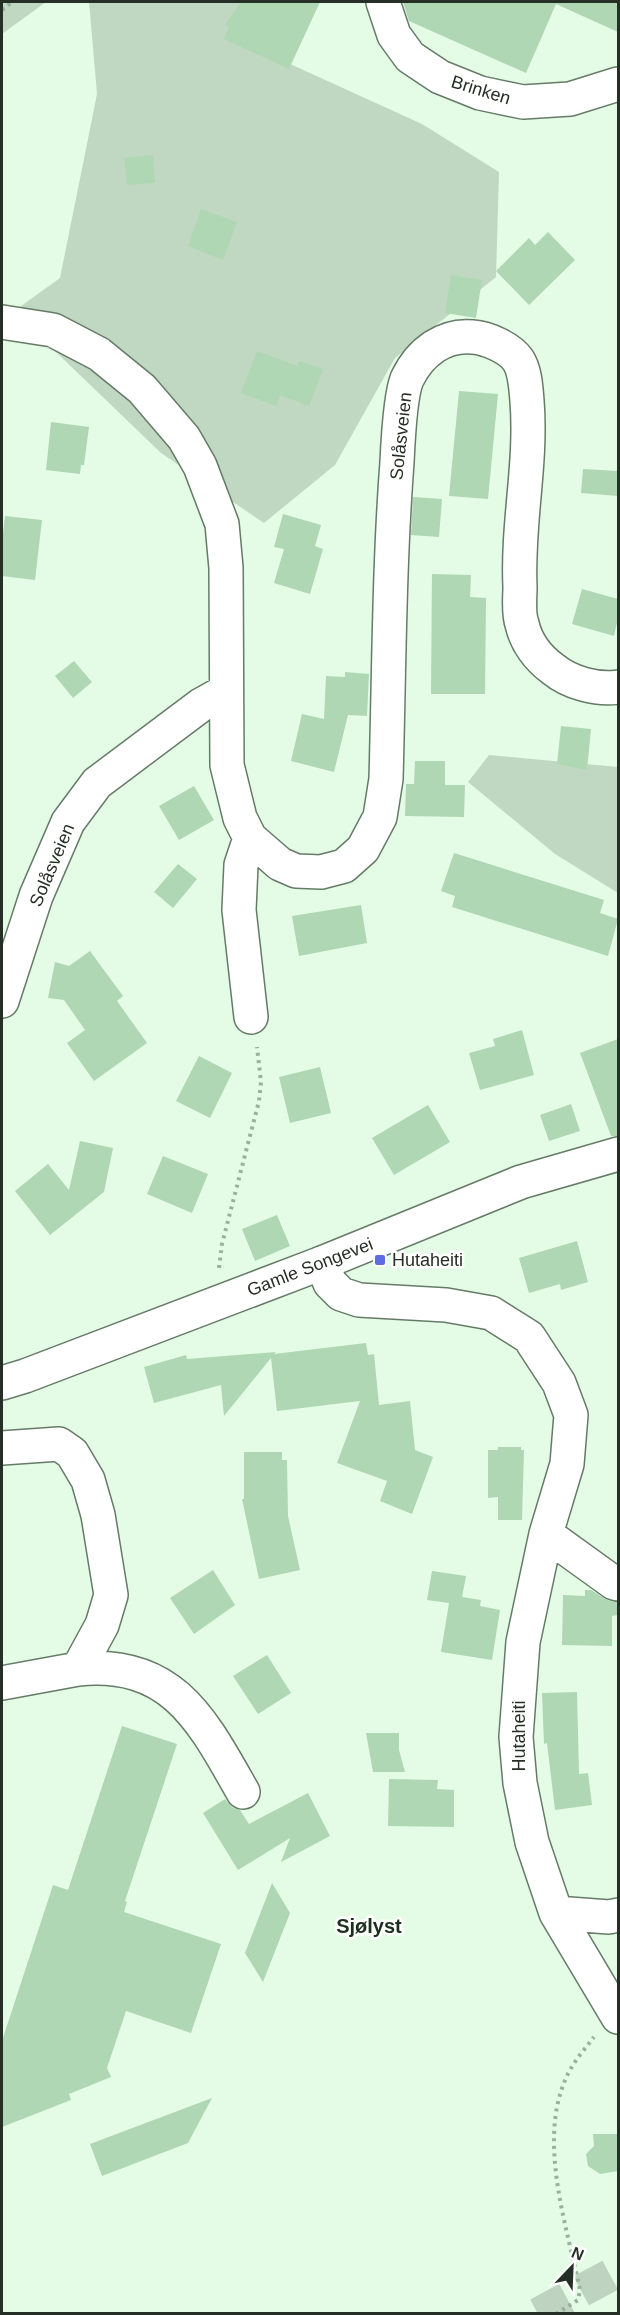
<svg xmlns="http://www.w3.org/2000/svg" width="620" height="2315" font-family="Helvetica,sans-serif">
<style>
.green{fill:#c0d8c2}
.building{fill:#afd7b3}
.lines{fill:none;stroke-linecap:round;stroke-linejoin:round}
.primary-tunnel{stroke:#bed3c0;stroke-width:33;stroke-dasharray:33 16;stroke-linecap:butt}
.street-casing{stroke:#657b67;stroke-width:36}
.secondary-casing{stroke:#657b67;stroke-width:36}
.path{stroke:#9caf9e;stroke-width:4;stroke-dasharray:3 4.5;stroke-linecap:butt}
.street{stroke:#fff;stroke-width:33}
.secondary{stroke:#fff;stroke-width:33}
.poi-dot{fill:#5e6ce3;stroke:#fff;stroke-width:2}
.labels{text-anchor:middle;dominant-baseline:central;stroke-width:5;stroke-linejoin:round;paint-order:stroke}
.street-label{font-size:18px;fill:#262f26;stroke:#fff}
.poi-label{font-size:18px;fill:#262f26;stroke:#fff;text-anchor:start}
.neighbourhood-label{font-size:20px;font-weight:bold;fill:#1c2f1e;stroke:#fff}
</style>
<rect width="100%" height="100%" fill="#e4fce6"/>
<path class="green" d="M2 2H46L2 34Z
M89 2H243L255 48 422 124 499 172 496 277 395 358 335 465 264 523 161 453 30 327 10 314 60 278 97 94Z
M489 755 618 767V893L555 854 468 782Z"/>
<path class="building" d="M241 2H320L289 69 224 39 229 27 225 25Z
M403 2H618V32L556 4 526 73 409 21Z
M153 155 155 183 127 185 124 158Z
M201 209 237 222 223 260 188 246Z
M548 232 575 260 529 305 496 271 529 238 535 245Z
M451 275 482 280 476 318 445 313Z
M257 351 297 366 299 361 323 369 309 406 280 395 276 406 241 393Z
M459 391 498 394 488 499 449 496Z
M51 422 89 427 84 465H81L80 474 46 470Z
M583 469 618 471V496L581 493Z
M413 497 442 499 439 537 411 535Z
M283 514 321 525 315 546 323 549 310 594 274 583 284 549 274 547Z
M5 516 42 520 35 580 2 576V542Z
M432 574 471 575 470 597 486 598 485 694H431Z
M582 589 618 599V618L614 636 572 624Z
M74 661 92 682 73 698 55 676Z
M345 672 369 674 367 716 348 715 334 772 291 761 302 714 324 719 326 676 345 677Z
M561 726 591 729 587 770 557 764Z
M415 761H445V785H465L464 817 405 816 406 784H414Z
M194 786 214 820 179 840 159 806Z
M454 853 604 900 600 913 618 919 608 956 452 907 455 896 441 891Z
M178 864 197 879 173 908 154 892Z
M361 905 367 943 299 956 292 916Z
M90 951 123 996 117 1001 147 1043 94 1081 67 1043 85 1030 64 1000 48 998 55 962 69 966Z
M522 1030 534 1075 480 1090 469 1053 495 1046 493 1039Z
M618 1039V1136H611L580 1053Z
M199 1056 232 1073 210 1118 176 1101Z
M320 1067 331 1113 290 1123 279 1077Z
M571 1104 580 1131 549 1141 540 1115Z
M428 1105 450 1142 394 1175 372 1138Z
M80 1141 113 1148 104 1192 50 1235 15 1191 48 1164 69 1190Z
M163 1156 208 1174 192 1213 147 1194Z
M277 1215 290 1246 255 1261 242 1229Z
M577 1241 588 1282 561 1290 560 1284 529 1293 519 1258Z
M366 1343 368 1355 374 1354 379 1405 410 1401 415 1450 433 1457 412 1514 380 1501 387 1481 337 1463 360 1401 277 1411 271 1358 224 1416 221 1385 154 1403 144 1367 186 1355 187 1359 276 1352 274 1354Z
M498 1447H521V1450H524L522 1520H498V1497L488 1498V1450H498Z
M244 1452H282V1460H287L288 1516 300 1570 259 1579 242 1499H244Z
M213 1570 235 1605 194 1634 170 1598Z
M432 1571 466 1576 462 1597 481 1600 480 1606 500 1610 492 1660 441 1652 449 1603 427 1600Z
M585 1590H591L609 1601 618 1602V1615L612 1616V1646L562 1645 563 1595 585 1596Z
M267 1655 291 1693 258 1714 233 1676Z
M577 1692 579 1774 588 1773 592 1805 555 1810 547 1743 544 1744 542 1693Z
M122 1726 177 1744 125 1901 127 1902 124 1912 221 1944 191 2033 126 2011 107 2068 111 2077 69 2094 71 2100 2 2127V2041L53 1885 68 1890Z
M366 1733H399V1750L405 1772H373Z
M389 1779 438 1780 437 1789 454 1790V1827L388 1826Z
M308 1793 330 1836 281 1862 290 1838 238 1870 203 1813 225 1799 233 1808 240 1810 249 1824Z
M272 1883 290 1913 263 1982 245 1953Z
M212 2098 188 2143 102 2176 90 2144Z
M593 2134H618V2171L600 2174 588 2166 586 2154 594 2146Z"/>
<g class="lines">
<path class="primary-tunnel" d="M538 2314 618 2271"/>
<g class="street-casing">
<path id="street" d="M383 2 394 35 410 57 440 77 480 93 523 102 570 99 618 84
M2 322 53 330 99 354 142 389 184 438 200 466 222 524 226 568 227 765 240 818 250 838 280 864 296 871 321 872 344 866 363 849 380 817 386 779C389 674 389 567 397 462 398 441 400 396 407 379 420 352 444 334 473 337 487 338 510 348 518 360 525 370 526 388 527 401 532 464 517 523 520 587 520 598 518 613 522 624 526 642 538 658 553 669 570 683 597 690 618 687
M250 838 241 865 239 910 251 1017
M2 1001 36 896 68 822 97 783 201 705 226 691
M322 1263 330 1283 341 1294 359 1300 446 1305 491 1313 529 1337 559 1383 571 1415 567 1464 546 1534 523 1642 516 1737 520 1783 532 1842 556 1913 618 2017
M2 1448 59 1444 72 1453 88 1480 98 1515 111 1595 102 1625 78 1669 2 1683
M546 1534 614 1583 618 1584
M78 1669C173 1660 202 1720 243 1792
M556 1913 609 1917 618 1915"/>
</g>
<g class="secondary-casing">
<path id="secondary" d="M2 1383 25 1376 322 1263 521 1182 618 1154"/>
</g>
<path class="path" d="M2 10 12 2
M219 1268 222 1244 259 1101 261 1082 257 1047
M556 2314 578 2300 580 2290C567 2227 539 2145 564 2083 570 2066 583 2051 594 2037"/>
<use href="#street" class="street"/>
<use href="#secondary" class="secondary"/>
</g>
<rect class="poi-dot" x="374" y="1254" width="12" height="12" rx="3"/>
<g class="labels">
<g class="street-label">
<text transform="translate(481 90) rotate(17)">Brinken</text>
<text transform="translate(401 436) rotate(-84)">Solåsveien</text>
<text transform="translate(52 865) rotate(-67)">Solåsveien</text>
<text transform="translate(310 1267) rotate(-21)">Gamle Songevei</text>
<text transform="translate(519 1736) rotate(-90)">Hutaheiti</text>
</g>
<g class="poi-label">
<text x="392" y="1260">Hutaheiti</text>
</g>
<g class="neighbourhood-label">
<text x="369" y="1926">Sjølyst</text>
</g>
</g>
<rect width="620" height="2315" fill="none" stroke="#262f26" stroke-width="6"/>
<g transform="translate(572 2267) rotate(23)" stroke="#ffffff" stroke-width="4.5" paint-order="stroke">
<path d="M0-4.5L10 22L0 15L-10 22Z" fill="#262f26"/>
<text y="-9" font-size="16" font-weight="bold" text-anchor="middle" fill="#262f26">N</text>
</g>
</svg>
